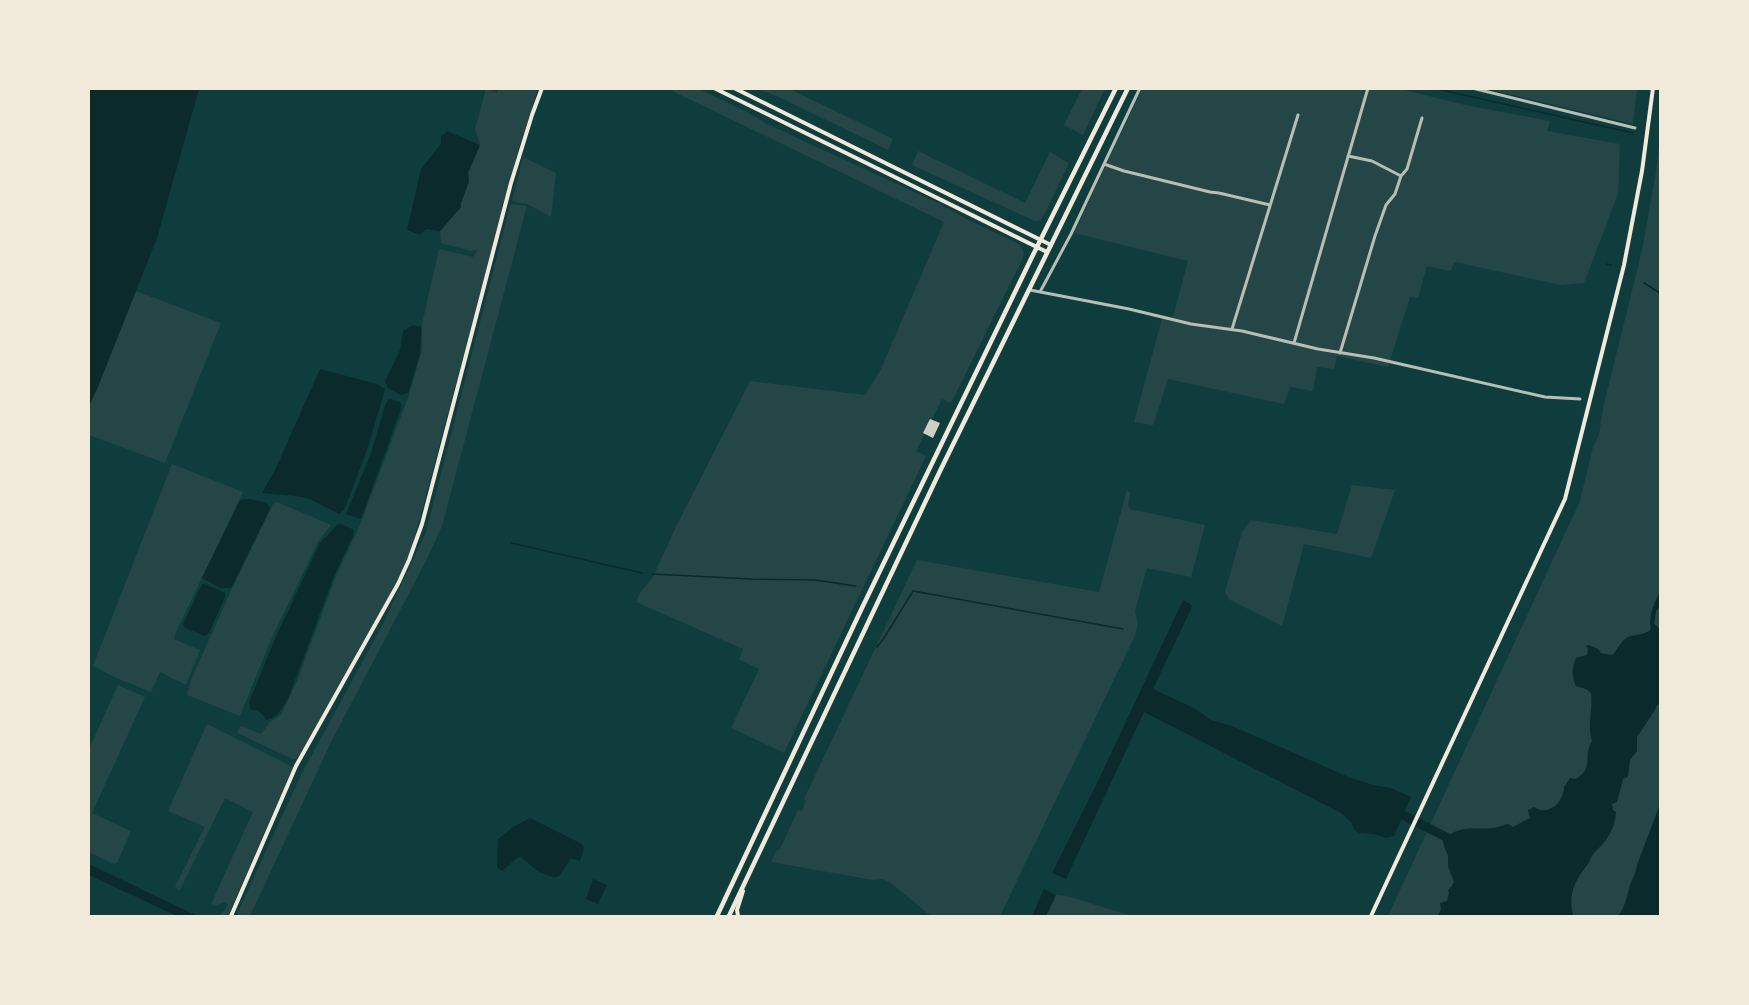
<svg xmlns="http://www.w3.org/2000/svg" width="1749" height="1005" font-family="Rubik,sans-serif">
<style>
.green{fill:#244646}
.water{fill:#0a2a2b}
.lines{fill:none;stroke-linecap:round;stroke-linejoin:round}
.stream{stroke:#0a2a2b;stroke-width:1.5}
.river{stroke:#0a2a2b;stroke-width:9}
.building{fill:#cfcfc3}
.minor{stroke:#b8beb3;stroke-width:3}
.secondary{stroke:#f1e9da;stroke-width:4}
.primary{stroke:#f1e9da;stroke-width:4.5}
</style>
<rect width="100%" height="100%" fill="#0f3d3e"/>
<path class="green" d="M486 89 497 93 498 89H538L519 147 413 544 404 566 389 596 300 754 295 759H292L237 733 241 726 261 734 270 722 281 715 297 681 336 576 360 525 409 395 422 350V324L439 249 473 257 478 250 471 251 441 243 440 231 461 207V203L469 181 468 173 480 145 475 129Z
M668 89H699L747 112 767 124 940 204 970 221 1017 243C1024 248 1025 252 1022 260L951 403 942 399 916 451 926 456 784 753 731 728 759 669 739 659 743 649 636 602 641 591 652 579 675 529 750 381 865 395 881 369 944 222Z
M757 89H790L893 139 888 150 779 97Z
M1082 89H1105L1083 135 1064 125Z
M1142 89H1401L1465 105 1550 121 1547 131 1620 144 1618 194 1584 283 1560 285 1455 262 1450 271 1427 266 1418 298 1410 297 1388 367 1337 356 1334 369 1317 367 1313 391 1290 387 1284 404 1168 379 1153 425 1134 422 1163 315 1173 317 1188 261 1074 233Z
M1488 89H1637L1633 124Z
M1660 137V916H1388L1580 501 1593 447 1599 435 1603 408 1642 250 1656 172Z
M918 151 1025 203 1050 152 1069 163 1043 217 1040 220 1035 221 912 165Z
M523 157 556 173 551 217 527 204 512 201Z
M512 204 527 206 442 526 426 561 331 742 250 916H236L302 773 383 624 426 532 510 206Z
M136 291 221 323 165 463 89 435 88 406 97 389Z
M172 464 243 492 176 632 174 639 200 650 186 685 160 672 151 692 114 677 93 666Z
M1352 485 1395 490 1371 558 1304 544 1282 626 1230 600 1225 592 1242 532 1251 520 1337 534Z
M1127 490 1130 493 1128 505 1130 509 1205 525 1191 577 1147 568 1135 611 1138 624 1134 638 1000 916H931L890 882 882 879 873 880 771 862 776 851 780 849 798 810 802 811 806 800 804 799 917 560 1099 592Z
M277 502 331 525 318 542 271 640 240 716 187 695 191 680 229 595 273 504Z
M118 685 145 697 92 813 131 831 117 863 114 864 89 852V749Z
M207 724 293 767 228 916H220L228 905 225 902 217 905 211 904 253 812 225 798 180 890 175 887 205 827 168 811Z
M1056 895 1067 896 1132 916H1046Z"/>
<path class="water" d="M89 88 199 89 157 238 97 389 89 406Z
M447 131 480 145 468 173 469 181 461 203V207L440 231 426 229 420 235 407 230 421 169 441 144V137Z
M413 325 421 327 420 354 408 393 401 395 388 388 385 381 400 350 403 331Z
M320 369 377 384 385 389 367 450 345 508 339 514 310 499 296 496 262 493 276 468Z
M389 399 400 402 402 406 361 519 346 514 371 453 386 403Z
M249 499 267 503 270 509 231 588H221L202 578 240 500Z
M339 523 354 530 353 536 334 576 289 696C284 706 278 718 266 720 263 713 257 709 250 710L249 702 275 639 320 543Z
M202 584H205L225 593V597L209 633 205 636 185 628 183 624Z
M1660 592V607L1656 611 1654 624 1660 629V704L1657 705 1655 710 1637 737V751L1630 760 1628 777 1623 779 1617 802 1612 804 1613 810 1616 812C1615 829 1607 841 1595 852 1591 856 1589 864 1585 868 1572 885 1569 896 1573 916H1438L1441 909 1440 903 1447 901 1449 893 1448 890 1452 886 1454 882 1448 866V855L1445 849 1443 841C1458 824 1474 830 1494 828 1499 827 1503 825 1508 824L1513 827 1530 818 1528 810 1534 807C1548 817 1564 802 1564 787L1570 778 1576 779C1594 768 1583 755 1592 741 1587 726 1593 709 1591 693L1586 689 1576 686C1571 676 1572 668 1576 658L1587 655 1588 649 1586 646 1589 645 1598 649 1601 653 1612 655C1618 650 1620 641 1628 637 1636 634 1644 636 1651 629 1648 617 1654 603 1660 592Z
M1183 600 1192 605 1191 609 1153 689 1194 708 1211 720 1232 726 1351 778 1373 785 1391 788 1411 797 1394 836 1386 838 1374 834 1360 833 1355 831 1351 822 1341 813 1144 712 1066 879 1052 873 1100 777Z
M1660 804V916H1618C1625 907 1626 899 1629 889 1631 880 1636 874 1637 865Z
M530 818 582 844 584 848 580 861 571 858 560 875 555 878 539 872 521 857C513 859 509 867 501 871L497 867 498 839 513 827Z
M89 864 197 916H177L89 875Z
M593 879 607 885 598 904 586 899Z
M1044 889 1056 895 1046 916H1032Z"/>
<g class="lines">
<path class="stream" d="M1433 88 1633 133
M1607 264 1611 265
M1644 283 1660 293
M511 543 642 573
M653 574 751 579 815 580 856 586
M877 647 884 638 913 591 1123 629"/>
<path class="river" d="M1395 811 1446 837"/>
</g>
<path class="building" d="M930 419 940 423 933 438 923 433Z"/>
<g class="lines">
<path class="minor" d="M1472 88 1635 128
M1348 156 1372 161 1401 176
M1104 164 1124 171 1210 192 1219 193 1270 205
M1030 290 1129 309 1191 324 1242 331 1318 349 1374 358 1545 397 1580 399
M1040 292 1071 234 1140 88
M1232 329 1298 115
M1294 343 1368 88
M1340 353 1375 236 1386 205 1395 194 1401 176 1407 169 1422 118"/>
<path class="secondary" d="M714 88 1047 252
M734 88 1051 245
M231 916 296 766 398 584 409 560 422 524 511 183 532 115 542 88
M738 916 737 910 743 891
M1371 916 1565 499 1624 265 1642 171 1653 88"/>
<path class="primary" d="M717 916 861 610 1031 259 1116 88
M729 916 940 471 1128 88"/>
</g>
<rect width="1749" height="1005" fill="none" stroke="#f1e9da" stroke-width="180"/>
</svg>
